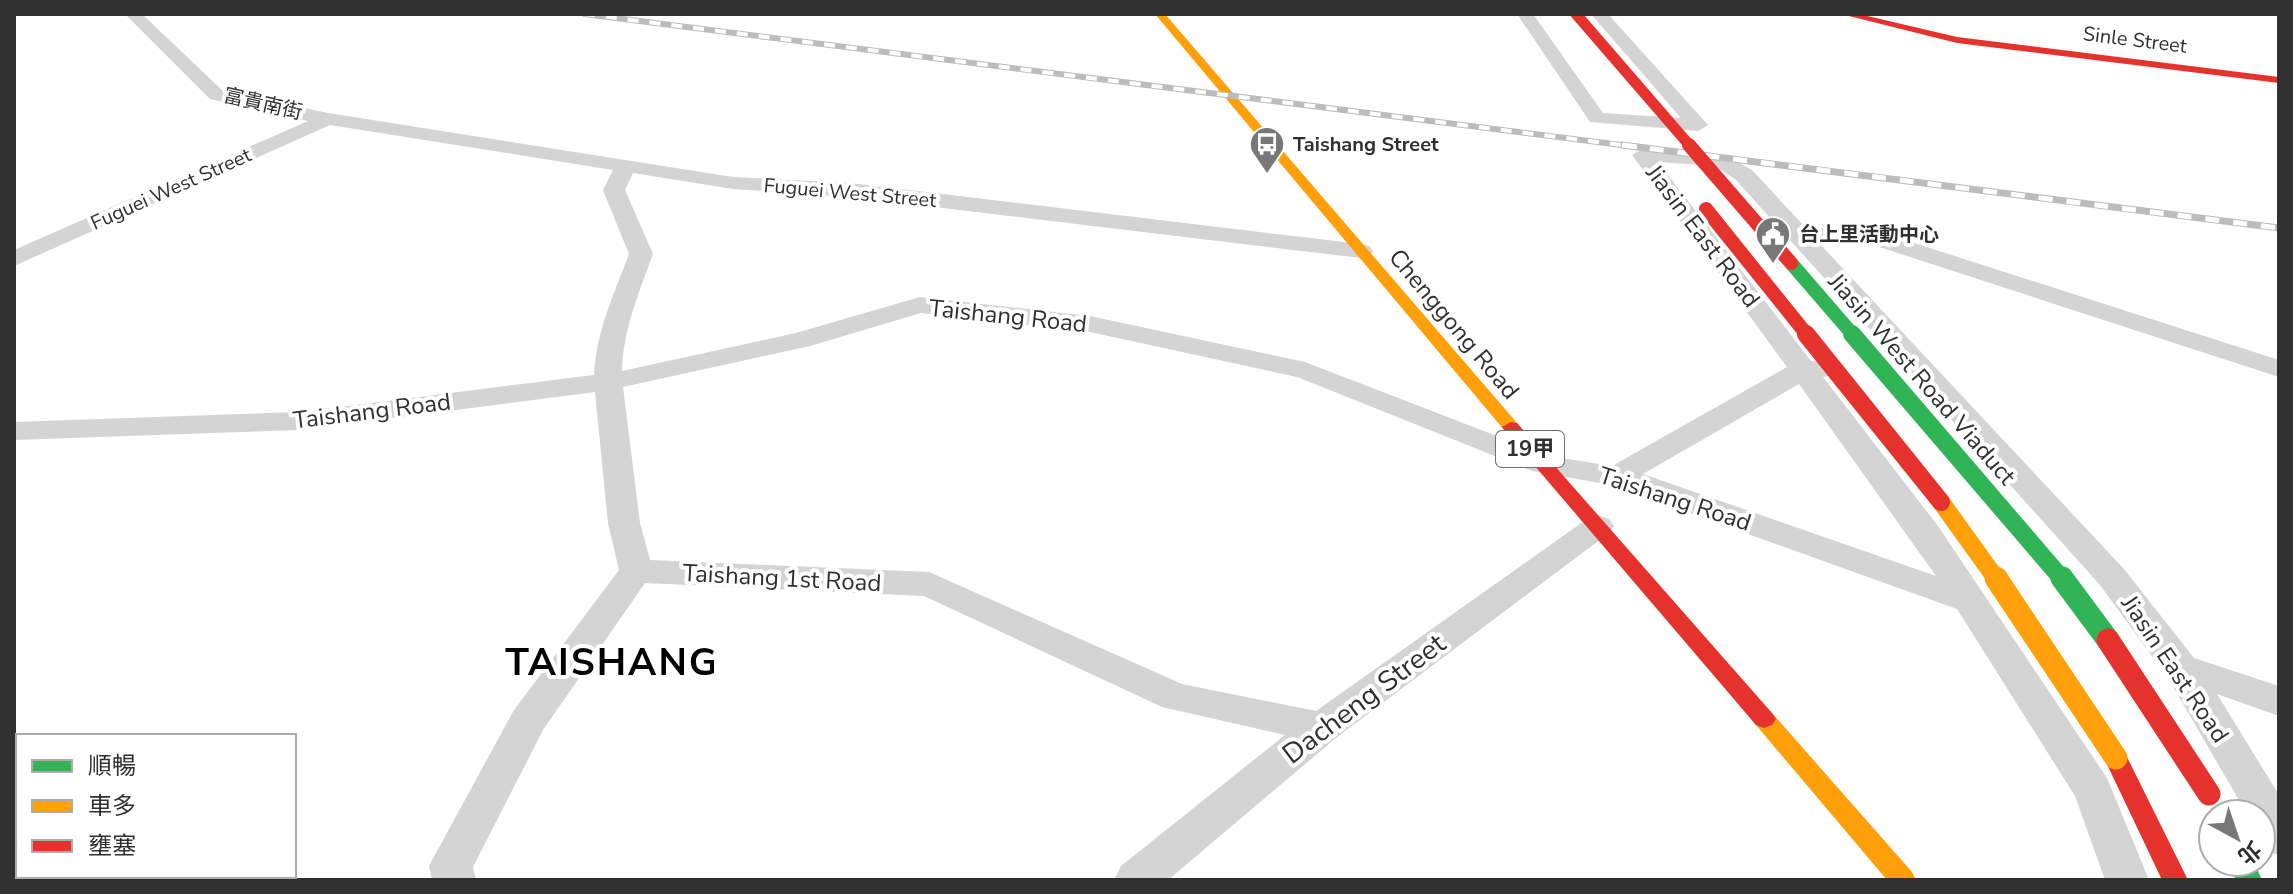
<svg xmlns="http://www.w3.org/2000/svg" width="2293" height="894" font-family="'Nunito Sans','Noto Sans TC',sans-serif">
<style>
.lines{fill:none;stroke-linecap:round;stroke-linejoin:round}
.street{fill:#d4d4d4;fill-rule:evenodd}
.fast{fill:#30b455;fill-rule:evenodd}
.slow{fill:#ff9f0a;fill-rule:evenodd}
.jam{fill:#e5322d;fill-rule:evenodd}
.rail-far1-casing{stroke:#bcbcbc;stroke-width:6}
.rail-casing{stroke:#bcbcbc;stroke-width:7}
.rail-far1{stroke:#fff;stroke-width:4;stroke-dasharray:11;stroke-linecap:butt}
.rail{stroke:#fff;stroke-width:5;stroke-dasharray:14;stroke-linecap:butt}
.fast-bridge-far2{stroke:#30b455;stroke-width:14}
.fast-bridge-far1{stroke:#30b455;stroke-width:18}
.fast-bridge{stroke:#30b455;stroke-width:23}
.slow-bridge-far1{stroke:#ff9f0a;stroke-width:18}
.slow-bridge{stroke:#ff9f0a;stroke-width:23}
.jam-bridge-far3{stroke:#e5322d;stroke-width:11}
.jam-bridge-far2{stroke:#e5322d;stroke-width:14}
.jam-bridge-far1{stroke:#e5322d;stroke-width:18}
.jam-bridge{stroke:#e5322d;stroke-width:23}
.labels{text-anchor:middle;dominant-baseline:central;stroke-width:8;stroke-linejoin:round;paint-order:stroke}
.far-street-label{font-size:20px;fill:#303030;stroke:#fff}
.far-poi-label{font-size:20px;font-weight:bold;fill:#303030;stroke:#fff;text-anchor:start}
.shield{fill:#fff;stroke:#6e6e6e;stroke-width:2}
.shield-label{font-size:22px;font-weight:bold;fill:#303030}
.street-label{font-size:24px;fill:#303030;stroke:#fff}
.near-street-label{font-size:28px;fill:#303030;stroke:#fff}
.near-district-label{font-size:38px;font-weight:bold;letter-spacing:2px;fill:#000;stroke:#fff}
</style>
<rect width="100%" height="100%" fill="#fff"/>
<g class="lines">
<path class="street" d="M125 14H142L223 91 328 113 733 177 850 183 1361 244 1369 246 1373 251 1369 256 1361 258 850 197 733 189 633 173 625 190 653 254C639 292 623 330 622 371L796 333 920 297 1090 316 1305 362 1549 456 1612 466 1787 367 1632 155 1642 149 1727 156 1752 170 1805 227 1880 232 2279 360V377L1870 244 1818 242 2124 569 2194 658 2279 686V716L2217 694 2279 795V855L2264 850 2261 844V814H2247L2168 678 2100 585 1736 180 1715 166 1658 162 1811 361 1833 363 1837 369 1833 375 1823 377 1938 526 2107 778 2149 880H2105L2075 796 1957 609 1611 485 1532 471 1297 377 1090 332 921 313 810 346 623 387 640 523 650 560 929 572 1182 684 1316 711 1587 519 1598 515 1609 519 1614 526 1609 533 1336 738 1168 880H1114L1121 866 1285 735 1162 707 924 596 645 583 543 730 473 867 476 880H432L429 866 436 853 514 710 619 570 608 523 595 392 300 430 14 440V422L300 412 594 375C596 332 614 294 629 254L603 190 613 170 330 125 14 266V250L308 121 210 99ZM1799 384 1936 576 1643 474Z
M1517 14H1533L1603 113 1681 118 1591 14H1608L1708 125 1698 131 1590 122Z"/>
<path class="fast" d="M2228 862H2254L2262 880H2236Z"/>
<path class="slow" d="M1155 14H1165L1517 423 1520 427 1517 431H1505Z
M1764 710 1772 713 1912 872 1916 880H1887L1756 725 1752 719 1756 713Z"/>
<path class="jam" d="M1841 14H1859L1957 37 2279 77V83L1957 43Z
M1511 422 1517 423 1772 713 1776 719 1772 725 1764 728 1756 725 1505 431 1502 427Z
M2116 748 2124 751 2188 880H2162L2104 758 2108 751Z"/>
<g class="rail-far1-casing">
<path id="rail-far1" d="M584 14 1637 147"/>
</g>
<g class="rail-casing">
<path id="rail" d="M1622 145 2279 228"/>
</g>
<use href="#rail-far1" class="rail-far1"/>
<use href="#rail" class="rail"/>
<path class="fast-bridge-far2" d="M1791 263 1854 336"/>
<path class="fast-bridge-far1" d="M1852 334 2063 580"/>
<path class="fast-bridge" d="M2062 578 2108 640"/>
<path class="slow-bridge-far1" d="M1941 502 1997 580"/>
<path class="slow-bridge" d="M1996 578 2116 758"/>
<path class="jam-bridge-far3" d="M1576 14 1691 147"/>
<path class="jam-bridge-far2" d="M1689 145 1791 263
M1706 209 1808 336"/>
<path class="jam-bridge-far1" d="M1806 334 1941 502"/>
<path class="jam-bridge" d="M2108 640 2209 794"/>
</g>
<defs>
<g id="bus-pin" transform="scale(1.8)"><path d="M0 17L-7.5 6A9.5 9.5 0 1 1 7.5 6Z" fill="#787878" stroke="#fff"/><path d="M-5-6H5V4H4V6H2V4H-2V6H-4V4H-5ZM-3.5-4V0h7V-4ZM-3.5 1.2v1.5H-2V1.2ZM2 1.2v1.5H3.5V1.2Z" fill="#fff"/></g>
<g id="civic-pin" transform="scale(1.8)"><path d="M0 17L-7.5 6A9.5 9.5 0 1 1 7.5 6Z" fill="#787878" stroke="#fff"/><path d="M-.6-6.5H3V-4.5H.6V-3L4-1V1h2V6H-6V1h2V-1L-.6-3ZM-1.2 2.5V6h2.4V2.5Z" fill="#fff"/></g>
</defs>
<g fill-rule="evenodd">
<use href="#bus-pin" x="1267" y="144"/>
<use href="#civic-pin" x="1773" y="234"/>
</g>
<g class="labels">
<g class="far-street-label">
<text transform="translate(2135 40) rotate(7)">Sinle Street</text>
<text transform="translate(263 104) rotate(13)">富貴南街</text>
<text transform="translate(171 189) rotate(-24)">Fuguei West Street</text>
<text transform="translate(850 193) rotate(5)">Fuguei West Street</text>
</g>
<g class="far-poi-label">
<text x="1293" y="144">Taishang Street</text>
<text x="1799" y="234">台上里活動中心</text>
</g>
<rect class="shield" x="1496" y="431" width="68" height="36" rx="6"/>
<g class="shield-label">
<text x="1530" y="449">19甲</text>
</g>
<g class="street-label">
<text transform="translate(1703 236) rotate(53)">Jiasin East Road</text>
<text transform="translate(1008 316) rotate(6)">Taishang Road</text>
<text transform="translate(1454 324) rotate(50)">Chenggong Road</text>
<text transform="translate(1922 379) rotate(49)">Jiasin West Road Viaduct</text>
<text transform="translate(372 411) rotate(-7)">Taishang Road</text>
<text transform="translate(1675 499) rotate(18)">Taishang Road</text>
<text transform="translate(782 578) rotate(3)">Taishang 1st Road</text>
<text transform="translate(2175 669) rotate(56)">Jiasin East Road</text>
</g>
<g class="near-street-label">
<text transform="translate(1364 699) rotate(-37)">Dacheng Street</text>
</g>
<g class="near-district-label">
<text x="612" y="662">TAISHANG</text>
</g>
</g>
<rect width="2293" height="894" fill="none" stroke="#303030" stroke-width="32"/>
<rect x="16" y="734" width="280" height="144" fill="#ffffff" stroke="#acacac" stroke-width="2"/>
<rect x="32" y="760" width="40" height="12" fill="#30b455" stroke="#acacac" stroke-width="2"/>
<text x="88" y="774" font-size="24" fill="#303030">順暢</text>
<rect x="32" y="800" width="40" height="12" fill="#ff9f0a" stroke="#acacac" stroke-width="2"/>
<text x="88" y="814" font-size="24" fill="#303030">車多</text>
<rect x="32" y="840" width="40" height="12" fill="#e5322d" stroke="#acacac" stroke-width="2"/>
<text x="88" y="854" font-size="24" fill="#303030">壅塞</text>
<g transform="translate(2237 838) rotate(140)"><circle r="38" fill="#ffffff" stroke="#acacac" stroke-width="2"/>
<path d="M0-6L14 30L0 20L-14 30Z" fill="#787878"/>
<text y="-12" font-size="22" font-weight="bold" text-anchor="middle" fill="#303030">北</text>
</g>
</svg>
